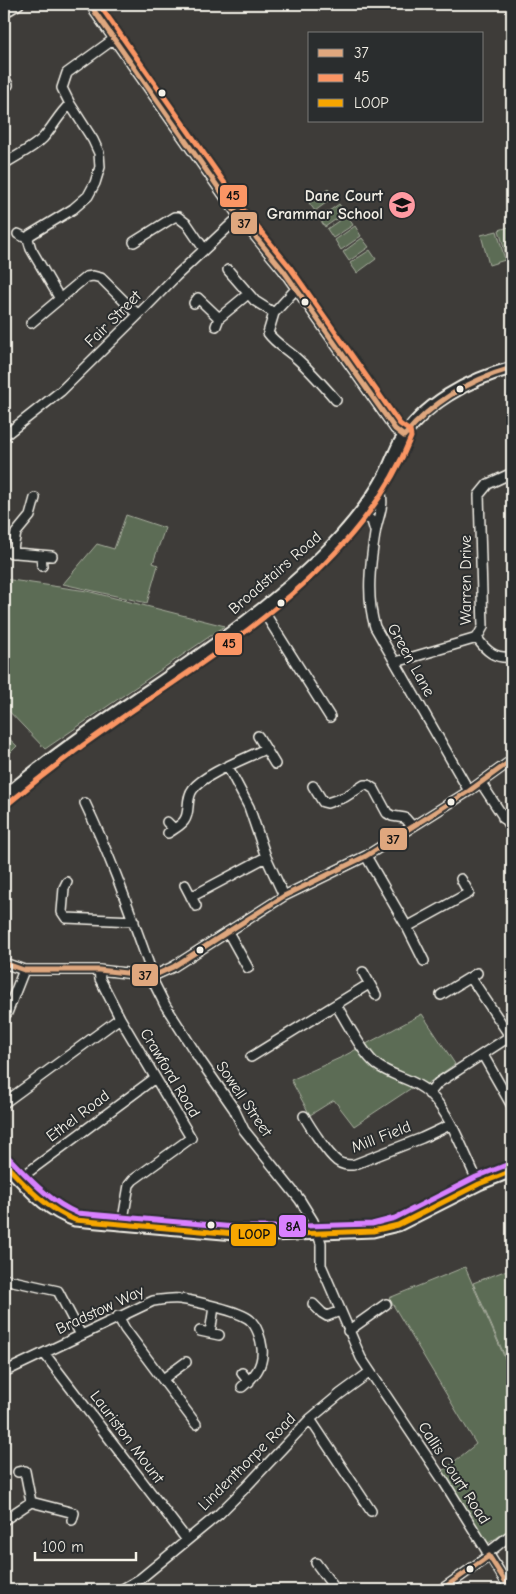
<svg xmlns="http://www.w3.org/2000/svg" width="516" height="1594" font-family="'Comic Neue',sans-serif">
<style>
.green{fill:#5c6c55;stroke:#a8ae9e}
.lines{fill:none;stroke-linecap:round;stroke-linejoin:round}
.minor-casing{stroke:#f4f1e8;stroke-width:12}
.major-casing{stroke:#f4f1e8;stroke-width:15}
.minor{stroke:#2a2d2e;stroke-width:9}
.major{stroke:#2a2d2e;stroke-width:11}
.bus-1-casing{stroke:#2a2d2e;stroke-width:9}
.bus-2-casing{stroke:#2a2d2e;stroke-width:9}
.bus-3-casing{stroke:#2a2d2e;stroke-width:9}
.bus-4-casing{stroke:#2a2d2e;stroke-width:9}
.bus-1{stroke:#dfa77e;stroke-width:5}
.bus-2{stroke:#fb9564;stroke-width:5}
.bus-3{stroke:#f7a600;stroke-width:5}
.bus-4{stroke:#d880ff;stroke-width:5}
.bus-dot{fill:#f4f1e8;stroke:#2a2d2e;stroke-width:2}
.labels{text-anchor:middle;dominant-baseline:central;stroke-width:4;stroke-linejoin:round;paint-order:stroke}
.poi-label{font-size:16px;font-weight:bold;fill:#f4f1e8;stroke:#2a2d2e;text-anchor:end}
.street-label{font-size:16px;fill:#f4f1e8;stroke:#2a2d2e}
.line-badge{stroke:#2a2d2e;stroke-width:2}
.pale-badge-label{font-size:14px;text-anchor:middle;font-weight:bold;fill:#111}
</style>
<rect width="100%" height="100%" fill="#3e3c39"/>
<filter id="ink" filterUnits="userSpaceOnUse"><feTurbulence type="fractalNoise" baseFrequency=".02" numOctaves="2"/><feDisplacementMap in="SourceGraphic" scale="10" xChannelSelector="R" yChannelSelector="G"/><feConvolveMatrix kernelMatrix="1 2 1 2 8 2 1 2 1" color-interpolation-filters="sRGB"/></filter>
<g filter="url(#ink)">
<path class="green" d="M328 189 334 197 315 211 309 203Z
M339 204 345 213 325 227 319 218Z
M347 215 353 225 333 238 327 229Z
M355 226 361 236 341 250 335 240Z
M512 226V258L507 259 499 230Z
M497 231 505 260 489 265 481 235Z
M362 238 369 247 349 261 343 252Z
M370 250 376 259 357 273 350 263Z
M126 515 165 528 153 563 158 565 147 603 63 584 97 544 114 549Z
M4 579 87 591 225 626 45 749 4 706Z
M4 734 17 746 4 759Z
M422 1014 455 1064 427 1084 413 1087 354 1126 334 1100 310 1115 291 1080 342 1057Z
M465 1267 507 1363 512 1360V1528L487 1544 440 1473 476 1444 389 1298Z
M507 1270 512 1286V1359L507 1361 473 1283Z"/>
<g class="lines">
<g class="minor-casing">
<path id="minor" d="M91 4 95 12 239 217 283 270 395 429 404 436
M4 13 19 4
M4 77 8 85
M4 164C16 156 33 148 43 138 53 127 59 114 70 104
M18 234 28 239
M134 242 174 217H178L187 224 204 249
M228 270 255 301 274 313
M296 289 274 313 268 333C275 343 286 349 295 357 310 370 323 385 336 400
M60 299 31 249 28 239 30 235 73 209 88 196 95 183 100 167 99 153 93 140 70 104 62 88 67 73 114 39
M194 303 198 298 219 318
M31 323 86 277 93 276 101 278 138 315
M216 326 219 318 248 294
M4 436 61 391 138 315 176 276 239 217
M379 485C386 508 378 513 375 534 370 565 366 597 375 627L469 791
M360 512 372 521 375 531
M4 552 52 556
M12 553 16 533 30 516 35 498
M41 555 42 566
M262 609 330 717
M477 638C486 651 495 659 512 657
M396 662 477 638 483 627 479 495 488 484 512 473
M258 736 275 764
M228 767 249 807 266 857 284 896
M481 783 512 830
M313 786 323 802 327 803 345 797 364 785H368L374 789 387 813 392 816 405 818 412 826
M85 803C112 859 132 918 153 976L154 983 165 1005 200 1060 234 1109 244 1130 300 1200 313 1221 321 1243V1265L361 1358 444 1482 511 1590
M503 818 512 813
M167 822 174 829
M168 833C174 829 180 826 184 821 191 812 185 799 193 789 204 774 247 758 265 749
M366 856 407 927 424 961
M67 882 64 888 62 912 66 918 134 921
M185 885 196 906
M191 897 266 857
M407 927 469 893 461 879
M228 932 248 968
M4 963 24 970H99L153 976 173 967 284 896 366 856 469 791 512 760
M99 970 100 979 120 1018 191 1138 133 1180 129 1185 122 1225
M363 972 376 995
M471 978 510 1036
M441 995 477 973
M336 1005C346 1020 363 1055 377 1065 393 1077 415 1079 430 1094 452 1116 465 1156 479 1184
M4 1016 7 1013 24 970
M483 1055 512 1106
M251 1057 369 984
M429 1094 438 1083 512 1035
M4 1103 120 1018
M304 1116C310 1127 328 1154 337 1161 342 1165 347 1165 353 1165L422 1138 450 1125
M19 1179 155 1078
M4 1279 58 1291 81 1335
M313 1304 322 1313 327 1316 340 1311
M118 1316 125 1329 196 1424
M200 1331 219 1335
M348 1331 386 1304
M210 1333 214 1307
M44 1353 187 1540
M4 1372 153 1301C161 1300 171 1298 180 1299 194 1301 240 1311 250 1320 257 1326 261 1339 262 1348 264 1366 254 1377 242 1387
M242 1373 249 1382
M163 1379 186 1362
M310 1419 371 1511
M31 1502 74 1513 72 1520
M4 1520 31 1502 25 1471 18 1472
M487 1553C497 1547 503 1540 512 1534
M316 1563 336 1590
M121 1590 140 1579 219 1514 245 1488 310 1419 340 1394 370 1372
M441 1590 489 1556"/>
</g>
<g class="major-casing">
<path id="major" d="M4 797C112 704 244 642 341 536 357 518 374 496 385 475 390 465 394 454 399 444 422 404 469 379 512 368
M4 1163C26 1185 44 1210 75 1220L235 1234 271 1235 373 1231 398 1225 479 1184 512 1171"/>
</g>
<use href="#minor" class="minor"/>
<use href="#major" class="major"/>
<g class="bus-1-casing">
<path id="bus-1" d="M91 4 95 12 239 217 283 270 395 429 404 436
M404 436C433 401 469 380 512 368
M4 963 24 970H99L153 976 173 967 284 896 366 856 469 791 512 760
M441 1590 489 1556 511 1590"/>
</g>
<g class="bus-2-casing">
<path id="bus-2" d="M9 803C45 773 82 745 120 719 229 644 361 565 411 437L410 431 400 424 289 266 245 212 99 4"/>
</g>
<g class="bus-3-casing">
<path id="bus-3" d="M4 1163C26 1186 45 1208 75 1220L235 1234 271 1235 373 1231 398 1225 479 1184 512 1171"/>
</g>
<g class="bus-4-casing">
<path id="bus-4" d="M9 1158C30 1179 49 1201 77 1213L235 1227H271L372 1224 395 1218 476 1177 509 1164"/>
</g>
<use href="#bus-1" class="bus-1"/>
<use href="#bus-2" class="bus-2"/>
<use href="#bus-3" class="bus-3"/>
<use href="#bus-4" class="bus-4"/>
</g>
</g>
<defs>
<g id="school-disc" transform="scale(1.4375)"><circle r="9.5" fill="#ff9aa2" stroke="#2a2d2e"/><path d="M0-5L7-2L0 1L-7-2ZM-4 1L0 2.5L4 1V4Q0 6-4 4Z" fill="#111"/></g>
</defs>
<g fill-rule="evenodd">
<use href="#school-disc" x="402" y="205"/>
</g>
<g class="bus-dot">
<circle cx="162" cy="93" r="4.5"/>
<circle cx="305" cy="302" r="4.5"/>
<circle cx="460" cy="389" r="4.5"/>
<circle cx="281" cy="603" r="4.5"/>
<circle cx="451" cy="802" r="4.5"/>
<circle cx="200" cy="950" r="4.5"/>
<circle cx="211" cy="1225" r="4.5"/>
<circle cx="470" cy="1569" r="4.5"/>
</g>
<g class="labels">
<g class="poi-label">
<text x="383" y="196">Dane Court<tspan x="383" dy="18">Grammar School</tspan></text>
</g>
<g class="street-label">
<text transform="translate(113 319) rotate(-45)">Fair Street</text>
<text transform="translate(275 573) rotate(-41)">Broadstairs Road</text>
<text transform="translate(466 580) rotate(-90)">Warren Drive</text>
<text transform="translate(411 660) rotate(61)">Green Lane</text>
<text transform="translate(170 1073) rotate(59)">Crawford Road</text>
<text transform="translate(244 1099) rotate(56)">Sowell Street</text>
<text transform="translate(78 1116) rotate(-37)">Ethel Road</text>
<text transform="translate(381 1137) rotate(-21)">Mill Field</text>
<text transform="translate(100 1310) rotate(-25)">Bradstow Way</text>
<text transform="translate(127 1437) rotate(53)">Lauriston Mount</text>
<text transform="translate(247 1462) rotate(-45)">Lindenthorpe Road</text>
<text transform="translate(454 1473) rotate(57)">Callis Court Road</text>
</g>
</g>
<g class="line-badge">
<rect x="219" y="184" width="29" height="24" rx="5" fill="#fb9564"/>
<rect x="230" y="211" width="28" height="24" rx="5" fill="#dfa77e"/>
<rect x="214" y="632" width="29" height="24" rx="5" fill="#fb9564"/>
<rect x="379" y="827" width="29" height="24" rx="5" fill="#dfa77e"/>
<rect x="131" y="963" width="28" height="24" rx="5" fill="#dfa77e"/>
<rect x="278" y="1214" width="29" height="24" rx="5" fill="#d880ff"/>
<rect x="230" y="1223" width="47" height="24" rx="5" fill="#f7a600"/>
</g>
<g class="pale-badge-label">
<text x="233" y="200">45</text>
<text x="244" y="228">37</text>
<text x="229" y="648">45</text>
<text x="393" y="844">37</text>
<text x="145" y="980">37</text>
<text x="293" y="1231">8A</text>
<text x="254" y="1239">LOOP</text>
</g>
<rect width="516" height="1594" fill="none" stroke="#2a2d2e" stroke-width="20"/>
<rect x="10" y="10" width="496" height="1574" fill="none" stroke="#f4f1e8" stroke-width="2" filter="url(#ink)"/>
<rect x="308" y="32" width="175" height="90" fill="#2a2d2e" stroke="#7b7b78"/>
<rect x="318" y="49" width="25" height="8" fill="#dfa77e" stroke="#7b7b78"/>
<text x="354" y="58" font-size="15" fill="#f4f1e8">37</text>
<rect x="318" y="74" width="25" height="8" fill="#fb9564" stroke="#7b7b78"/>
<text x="354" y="82" font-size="15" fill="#f4f1e8">45</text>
<rect x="318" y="99" width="25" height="8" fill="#f7a600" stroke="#7b7b78"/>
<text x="354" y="108" font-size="15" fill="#f4f1e8">LOOP</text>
<path d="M35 1552v8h101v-8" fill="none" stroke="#f4f1e8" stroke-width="2.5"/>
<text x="42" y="1552" font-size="15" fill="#f4f1e8" stroke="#2a2d2e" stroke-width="4" paint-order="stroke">100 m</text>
</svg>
